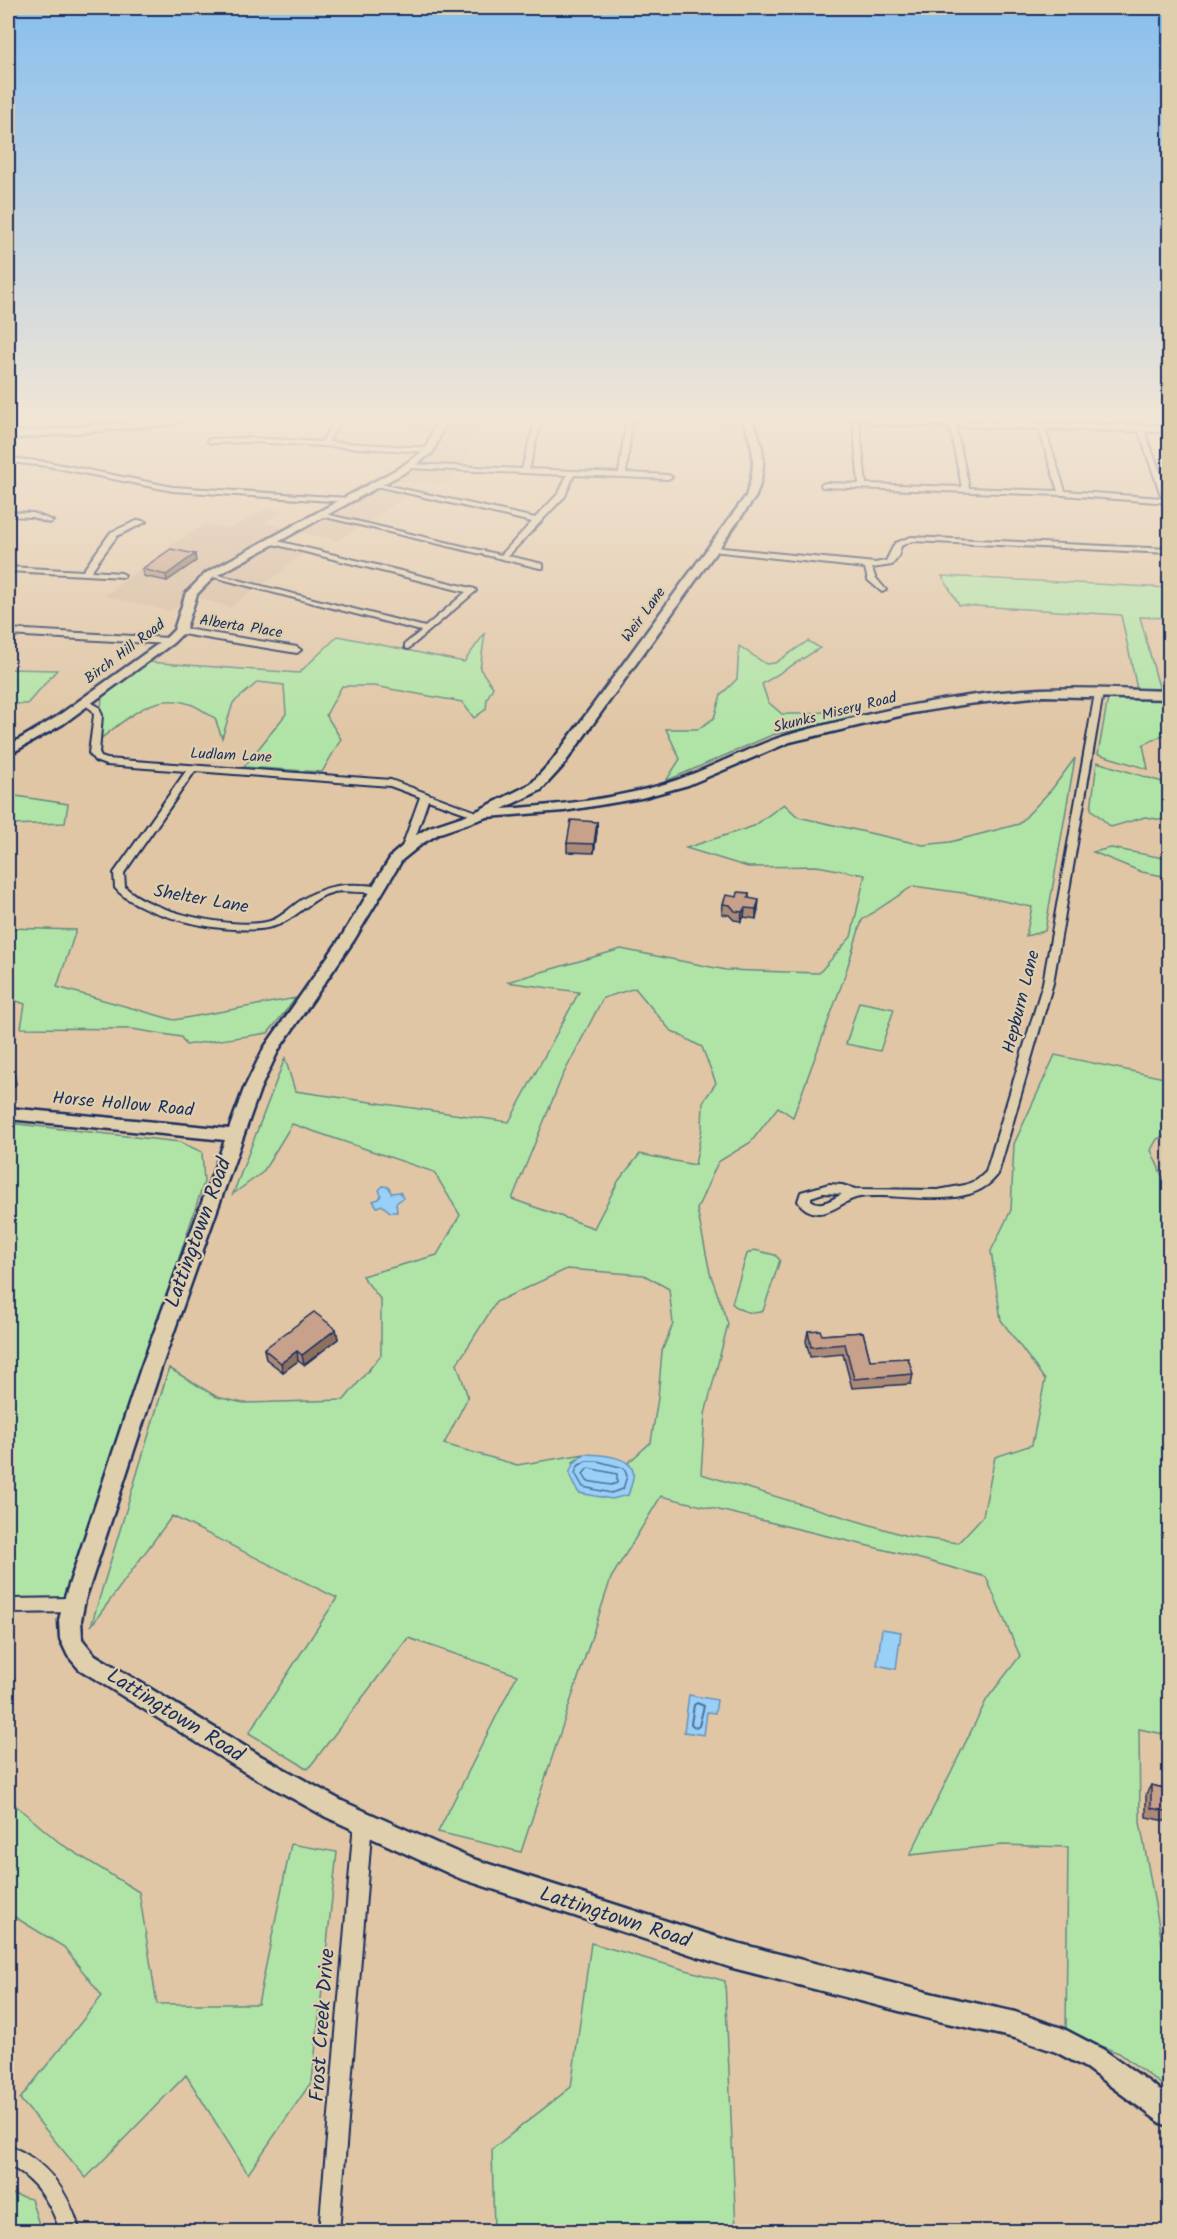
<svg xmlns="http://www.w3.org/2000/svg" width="1177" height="2239" font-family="Kalam,sans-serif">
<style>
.built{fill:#d5b89c}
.green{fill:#b0e4a6;stroke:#668a82;stroke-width:1.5;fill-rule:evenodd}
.water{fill:#99d0f8;stroke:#6790ba;stroke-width:1.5}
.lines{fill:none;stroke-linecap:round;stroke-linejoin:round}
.shore-far1{stroke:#4d6f9c;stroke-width:1.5}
.shore{stroke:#4d6f9c;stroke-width:2}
.street-casing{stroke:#1b2f5e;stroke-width:4}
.secondary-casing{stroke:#1b2f5e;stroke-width:5}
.street{fill:#e0cfad;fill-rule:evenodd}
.secondary{fill:#e0cfad;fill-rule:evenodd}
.wall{fill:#ac8a78;stroke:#1b2f5e;stroke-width:1.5}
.shaded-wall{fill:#8c7161;stroke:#1b2f5e;stroke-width:1.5}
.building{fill:#c8a18b;stroke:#1b2f5e;stroke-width:1.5}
.labels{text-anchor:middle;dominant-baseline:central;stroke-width:4.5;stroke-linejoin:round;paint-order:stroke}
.far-street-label{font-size:15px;fill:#1b2f5e;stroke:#e0cfad}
.street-label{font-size:18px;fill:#1b2f5e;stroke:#e0cfad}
.near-street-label{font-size:21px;fill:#1b2f5e;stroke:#e0cfad}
</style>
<rect width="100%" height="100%" fill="#e0c6a5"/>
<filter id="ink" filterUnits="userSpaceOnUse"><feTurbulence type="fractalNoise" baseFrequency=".0167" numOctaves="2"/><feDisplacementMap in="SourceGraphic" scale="12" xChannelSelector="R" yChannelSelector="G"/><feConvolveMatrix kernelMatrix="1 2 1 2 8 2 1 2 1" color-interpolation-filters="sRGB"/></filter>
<g filter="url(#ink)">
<path class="built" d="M391 421H493H481L464 464 445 484 392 481 432 454 438 438 407 436 411 427 388 426Z
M560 421H744L747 425 745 430 632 424H559Z
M367 486 408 495 366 524 336 540 298 532 275 544 305 553 283 568 285 569 230 607 194 597 169 611 104 596 177 541 206 524 230 529 267 508 282 512 265 522 287 529Z"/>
<path class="green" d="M8 421H149L8 432Z
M1030 421H1169L1170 427 1031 423Z
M942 576 1169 588V618L1140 617 1160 691 1137 689 1121 615 959 605Z
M485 633 480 669 493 687 487 699 486 709 474 718 462 702 374 686H342L326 715 341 739 322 772 244 767 286 714 284 685 258 682 233 703 222 738 215 718C207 714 199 707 190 704 153 691 127 719 99 740L102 695 147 662 299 673 338 636 464 662Z
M808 641 820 648 762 684 768 702 782 714H808L852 708 859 716 772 735 666 781 680 759 666 729H698L714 718 721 695 737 679 739 646 766 664 775 663Z
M8 669 57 670 27 704H8Z
M1108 698 1169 700V732L1143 745 1148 769 1098 754Z
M1075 758 1045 931 1026 936 1032 907 970 894 913 886 862 920 843 981 793 1117 778 1107 751 1142 718 1162 697 1209 710 1273 728 1324 705 1414 701 1474 907 1536 958 1543 983 1516 995 1457 1032 1445 1045 1380 1001 1320 991 1251 1011 1210 1014 1144 1055 1055 1169 1079V1134L1157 1139 1151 1150 1166 1185H1170L1169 1735 1139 1729 1140 1822 1169 1981V2090L1119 2053 1066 2033 1068 1847 1002 1845 910 1855 987 1699 1020 1656 986 1577 906 1555 661 1496 611 1578 521 1852 438 1832 517 1675 408 1638 308 1769 249 1733 337 1598 172 1516 91 1626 169 1368 217 1397 243 1403 344 1400 381 1355V1300L362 1276 437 1255 460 1215 434 1172 292 1124 263 1172 233 1194 285 1058 295 1091 509 1122 579 992 507 982 621 949 726 970 819 973 851 937 865 875 817 866 748 867 686 848 754 826 784 804 798 817 923 845 950 842 1019 824 1052 789ZM635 988 670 1030 702 1047 716 1083 703 1102 702 1128 695 1165 640 1154 619 1180 594 1228 512 1199 562 1077 603 998ZM567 1269 644 1275 669 1289 673 1324 662 1351 658 1398 651 1442 628 1463C636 1474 631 1483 628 1495L573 1462 585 1454 517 1465 444 1444 468 1397 457 1364 496 1302Z
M1097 762 1162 782H1169V821L1145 817 1111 827 1091 809Z
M8 782 16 796 68 804 65 823 8 825Z
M1111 848 1169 859V877L1142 872 1093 852Z
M8 928 76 930 57 987 174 1020 296 998 268 1033 186 1045 181 1037 132 1029 21 1028 25 1004 8 998Z
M859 1002 894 1009 880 1051 846 1044Z
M8 1123 180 1142 202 1152 204 1182 66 1602H8Z
M754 1250 775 1255 780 1260 763 1311C754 1315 738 1311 732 1303L747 1254Z
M8 1799 61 1844 139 1892 157 2004H258L291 1844 337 1852 312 2081 248 2174 186 2075 86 2178 20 2099 102 1996 64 1947 8 1913Z
M591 1943 725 1981 736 2231H494L492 2149 571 2087Z
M8 2193 31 2199 41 2231H8Z"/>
<path class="water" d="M383 1186 389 1187 391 1193 400 1192 403 1198 396 1203 397 1212H390L382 1205 377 1207 373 1201 379 1199 381 1195 379 1190Z
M585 1454C598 1455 629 1455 633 1471 635 1478 630 1488 628 1495L612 1499 579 1493C566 1475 566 1467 585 1454Z
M882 1629 901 1632 896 1669 877 1665Z
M689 1695 717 1700 715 1713 707 1712 704 1735 684 1732Z"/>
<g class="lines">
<path class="shore-far1" d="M586 1461H597L624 1468 627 1476 623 1489 611 1493 583 1487 575 1473 578 1466Z
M588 1468 617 1474V1483L611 1485 587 1481 583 1474Z"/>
<path class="shore" d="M697 1703 704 1706 699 1726 696 1728 691 1724 694 1705Z"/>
<g class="street-casing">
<path id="street" d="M335 421H341L328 442 430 448 433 450 430 452 251 442 210 443 207 441 210 439 251 438 321 442Z
M535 421H541L529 469 619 473 626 421H632L626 473 668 475 672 477 668 479 574 475 565 496 508 556 543 564V568H540L317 515 321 513 501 555 532 522 372 485 376 483 535 518 559 493 567 475 409 468 405 466 409 464 522 469Z
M853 421H859L866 484 962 487 949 424 952 422 955 424 969 488 1058 491 1038 426 1041 424 1044 426 1065 491 1162 498 1138 429 1143 428 1170 498V503L1062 495 822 487 821 485 825 483 859 484Z
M8 458 47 462 173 487 349 498 353 500 349 502 173 491 47 466 8 462Z
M8 512 33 513 53 521 49 523 32 517 8 516Z
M139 520 146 522 117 536 91 571 121 573 125 575 124 577 8 571V567L83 571 111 532Z
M911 537 1170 549V553L912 541 901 546 898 557 892 565 872 568 875 577 886 590 882 592 868 580 865 568 713 551 709 549 713 547 875 563 886 561 895 543Z
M269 539 475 589 476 591 408 649 405 648V644L421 631 206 575 210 573 425 627 466 592 269 543Z
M179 628 297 647 301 650 297 653 176 633V629Z
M8 629 169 638 173 641 169 644 8 635Z
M1099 690 1103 693 1053 983 998 1174C970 1214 900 1191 860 1197 845 1199 833 1214 817 1213 809 1212 802 1208 798 1201L801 1192 829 1184 842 1185 855 1189 938 1190 965 1185 977 1180 986 1172 1043 983 1095 693ZM823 1193 842 1194C832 1199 821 1208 811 1200V1197Z
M85 699 99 707 102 715 99 753 101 757 107 759 391 780 485 815 483 817H477L428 800 412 847 407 850 402 847 420 797 390 786 195 771 124 873 125 887C150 912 236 931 270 921 280 918 288 910 297 903 316 889 337 883 361 885 369 885 377 886 383 890 376 896 347 889 334 892 311 897 297 919 275 926 238 938 140 918 115 888L114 873 186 771 106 765 95 761 89 753 94 715 92 710 81 702Z
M74 1598 80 1600 82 1605 80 1610 74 1612 8 1613V1599Z
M363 1814 369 1816 372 1822 339 2232H319L354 1822 357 1816Z
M8 2145C47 2161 69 2191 80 2232H60C52 2203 34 2178 8 2165Z"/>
</g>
<g class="secondary-casing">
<path id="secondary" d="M143 421H178L173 424 8 439V433Z
M436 421H446L433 452 407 471 214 577 197 594 185 631 173 643 63 724 8 755V746L55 718 165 639 174 630 186 593 206 573 401 467 426 449Z
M742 421H752C766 446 766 469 756 496L562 767 541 790 502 809C561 805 620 799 677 780 717 766 754 744 795 733 875 711 959 693 1042 689 1084 687 1127 690 1170 691V699L1042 696 968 704 912 713 790 742 688 785 641 798 564 811 487 817 440 833 423 843 402 860 354 940 279 1049 260 1089 161 1368 85 1600 81 1620 82 1639 95 1655 259 1755 342 1801 470 1858 729 1941 934 1994 1015 2012 1062 2028 1104 2050 1170 2097V2127L1161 2123 1086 2068 1056 2052 1015 2038 934 2020 729 1967 459 1878 326 1817 243 1771 79 1669 68 1656 60 1639 59 1620 64 1600 141 1368 225 1140 8 1119V1108L229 1129 244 1089 264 1048 340 939 392 855 413 837 430 827 475 812 531 784 552 761 746 496C756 469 756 446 742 421Z
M870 421H976L1170 426V432L875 424Z"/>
</g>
<use href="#street" class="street"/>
<use href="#secondary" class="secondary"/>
</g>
<path class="wall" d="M196 561 167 581 143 576 142 569Z
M597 822V831L594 853 567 852V843Z
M749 893V898L758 909 756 919 744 917 741 921 734 920 729 915 722 914 723 904 737 897Z
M336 1329 338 1339 304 1365 298 1361 283 1372 266 1359 264 1349Z
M808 1331 822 1335 863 1332 870 1360 913 1374 911 1384 852 1388 843 1354 810 1357 806 1341Z
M1167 1745H1170V1822L1146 1817V1794L1151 1785 1164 1788 1163 1754Z"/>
<path class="shaded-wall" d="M195 554 196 561 167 581 166 575Z
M597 822V831L594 853V844Z
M759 900 758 909 756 919V909Z
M745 908 744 917 741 921 742 912Z
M14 1074 16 1084 8 1093V1080Z
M336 1329 338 1339 304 1365 302 1355Z
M297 1351 298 1361 283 1372 281 1363Z"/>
<path class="building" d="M171 549 195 554 166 575 142 569Z
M571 820 597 822 594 844 567 843Z
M738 892 749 893 748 898 759 900 756 909 745 908 742 912 735 911 730 905 723 904 726 895 737 897Z
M8 1073 14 1074 8 1080Z
M314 1312 336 1329 302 1355 297 1351 281 1363 264 1349Z
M820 1330 822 1335 863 1332 870 1360 908 1358 913 1374 854 1379 845 1344 811 1347 808 1331Z
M1167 1745H1170V1812L1151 1808V1785L1168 1789Z"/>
</g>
<linearGradient id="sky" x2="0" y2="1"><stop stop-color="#88bfee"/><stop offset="0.57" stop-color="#f1e5d6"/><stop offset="1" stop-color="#f1e5d6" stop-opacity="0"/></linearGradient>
<rect width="1177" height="734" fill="url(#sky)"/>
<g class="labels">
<g class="far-street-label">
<text transform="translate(644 615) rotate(-54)">Weir Lane</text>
<text transform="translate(241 627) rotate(9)">Alberta Place</text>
<text transform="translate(125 652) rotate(-37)">Birch Hill Road</text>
<text transform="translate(835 713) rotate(-14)">Skunks Misery Road</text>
<text transform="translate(231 756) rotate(3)">Ludlam Lane</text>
</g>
<g class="street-label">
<text transform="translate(201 900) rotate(10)">Shelter Lane</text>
<text transform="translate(1022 1002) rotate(-76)">Hepburn Lane</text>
<text transform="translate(123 1105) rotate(5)">Horse Hollow Road</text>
</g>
<g class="near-street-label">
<text transform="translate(199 1233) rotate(-70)">Lattingtown Road</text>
<text transform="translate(175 1716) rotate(32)">Lattingtown Road</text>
<text transform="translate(615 1918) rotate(18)">Lattingtown Road</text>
<text transform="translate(323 2025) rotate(-86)">Frost Creek Drive</text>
</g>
</g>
<rect width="1177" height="2239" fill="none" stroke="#e0cfad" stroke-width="30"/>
<rect x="15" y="15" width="1147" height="2209" fill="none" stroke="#1b2f5e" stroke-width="2" filter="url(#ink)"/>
</svg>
